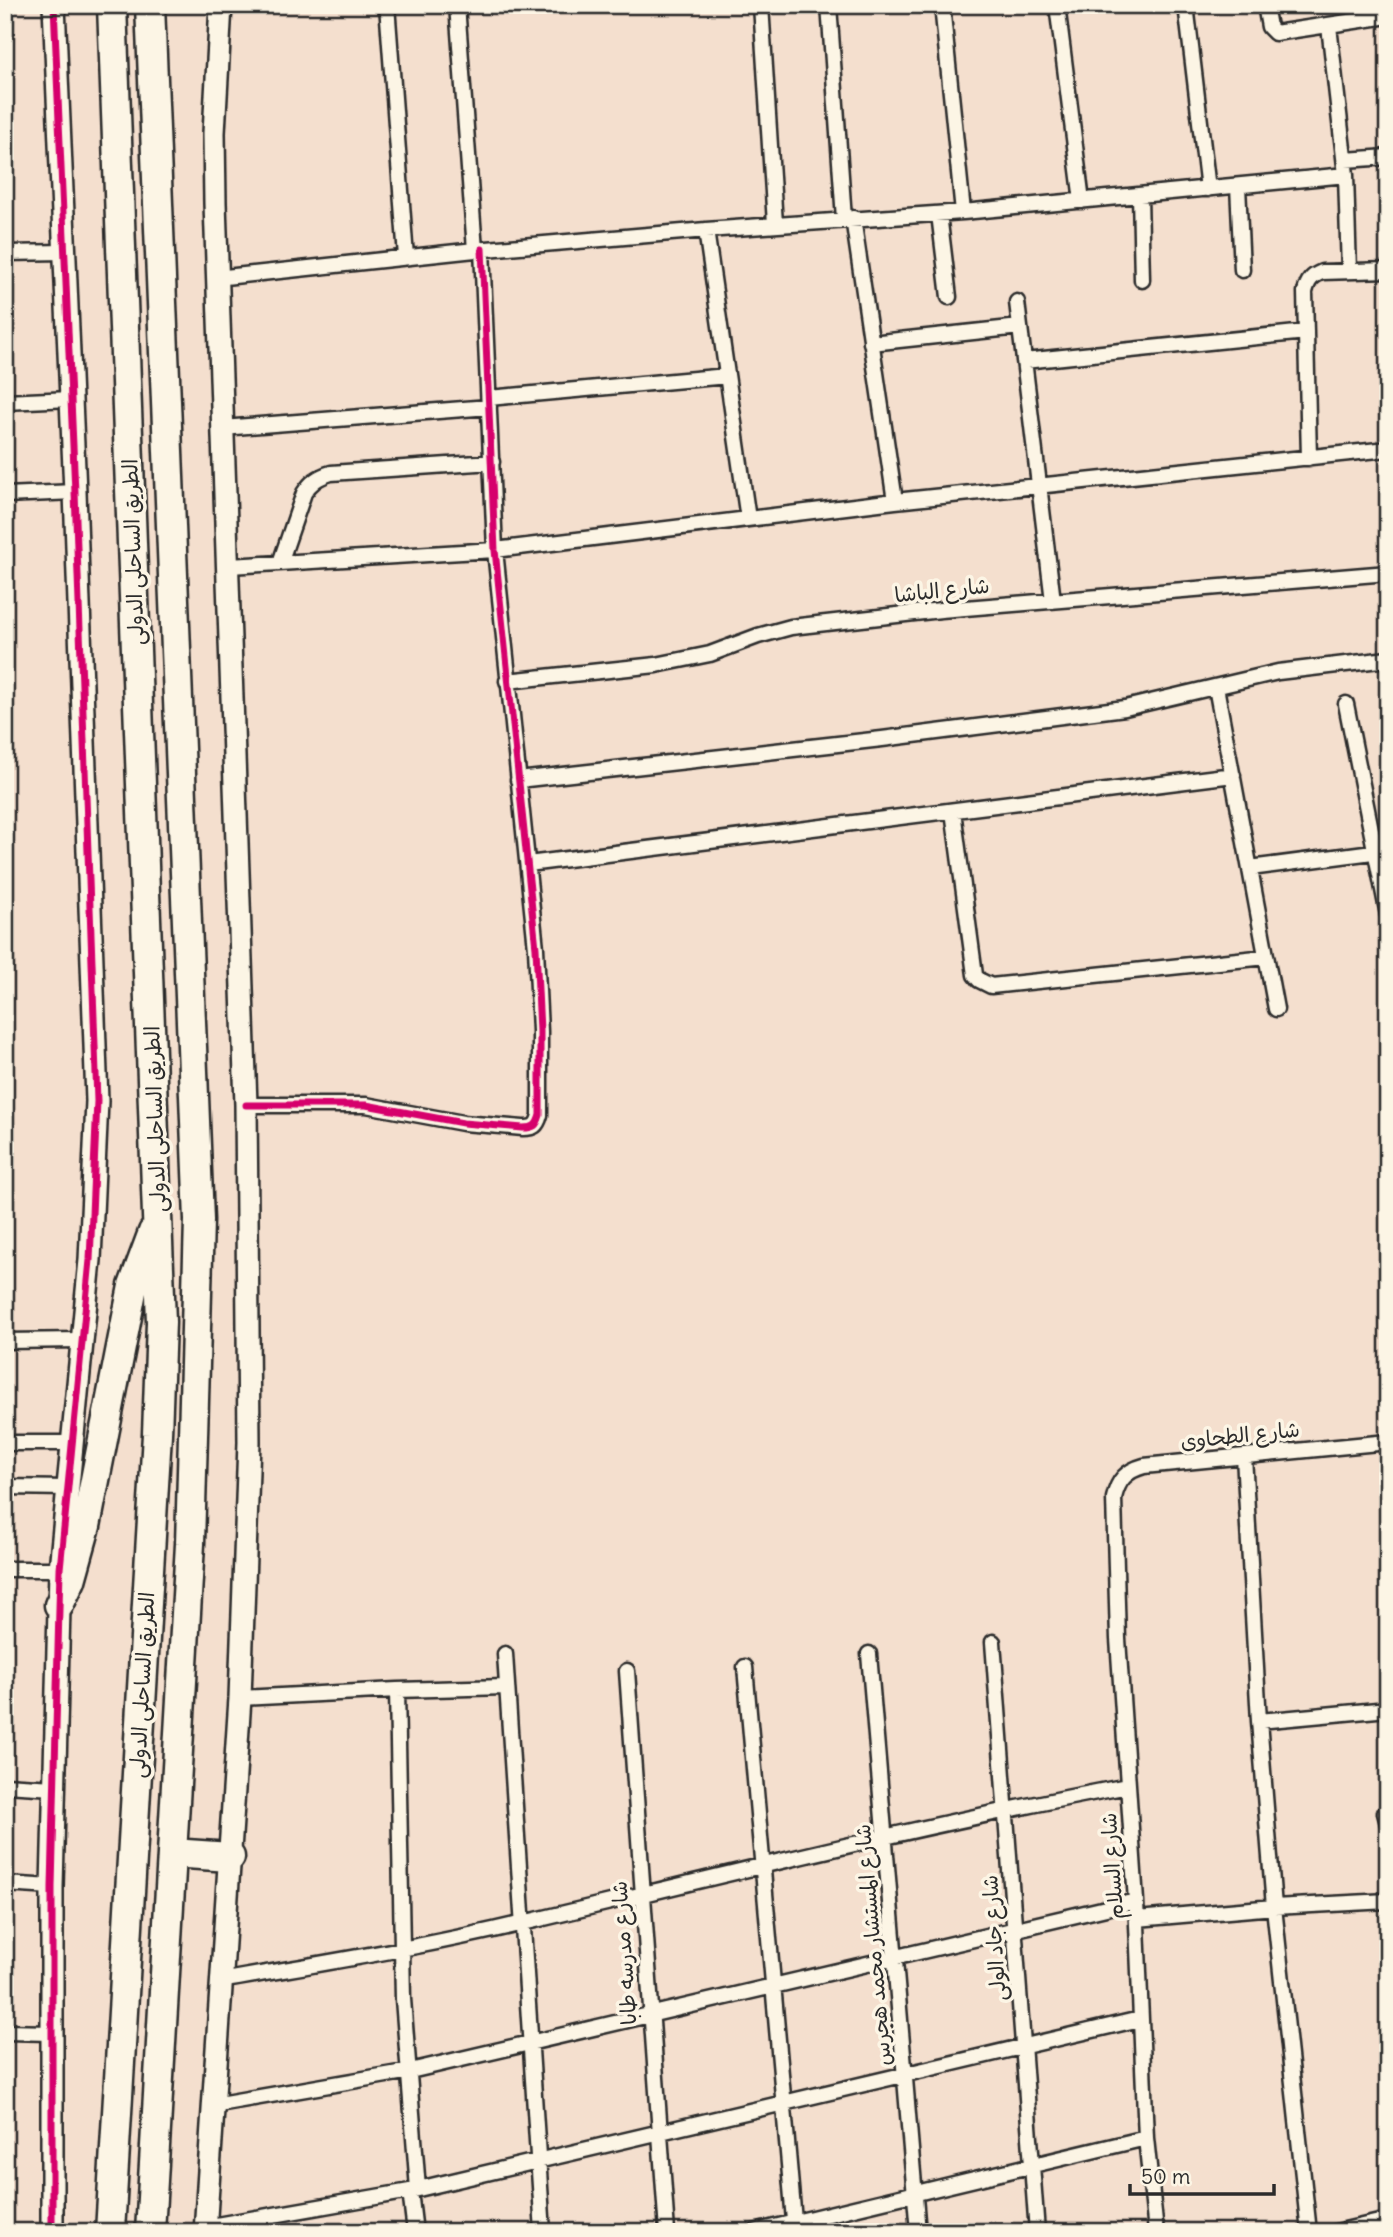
<svg xmlns="http://www.w3.org/2000/svg" width="1393" height="2237" font-family="Delius,'Playpen Sans Arabic',sans-serif">
<style>
.lines{fill:none;stroke-linecap:round;stroke-linejoin:round}
.street-casing{stroke:#2b2b2b;stroke-width:19}
.secondary-casing{stroke:#2b2b2b;stroke-width:26}
.highway-casing{stroke:#2b2b2b;stroke-width:33}
.street{stroke:#fcf5e5;stroke-width:14}
.secondary{stroke:#fcf5e5;stroke-width:21}
.highway{stroke:#fcf5e5;stroke-width:28}
.cycleway-casing{stroke:#fcf5e5;stroke-width:11}
.cycleway{stroke:#d6006c;stroke-width:7}
.labels{text-anchor:middle;dominant-baseline:central;stroke-width:7;stroke-linejoin:round;paint-order:stroke}
.street-label{font-size:21px;fill:#2b2b2b;stroke:#fcf5e5}
</style>
<rect width="100%" height="100%" fill="#f4dfce"/>
<filter id="ink" filterUnits="userSpaceOnUse"><feTurbulence type="fractalNoise" baseFrequency=".0143" numOctaves="2"/><feDisplacementMap in="SourceGraphic" scale="14" xChannelSelector="R" yChannelSelector="G"/><feConvolveMatrix kernelMatrix="1 2 1 2 8 2 1 2 1" color-interpolation-filters="sRGB"/></filter>
<g filter="url(#ink)">
<g class="lines">
<g class="street-casing">
<path id="street" d="M387 5 406 257
M457 5 475 250
M761 5 775 224
M829 5 844 219
M942 5 963 212
M1057 5 1082 201
M1186 5 1208 189
M1265 5 1269 27 1275 33 1388 16
M1329 26 1346 175 1349 271
M1345 160 1388 157
M1238 186 1242 270
M1140 195 1142 280
M939 214 949 297
M853 218 895 501
M706 230 748 519
M5 253 65 252
M216 278 475 250 706 230 963 212 1346 175
M1017 302 1053 601
M871 343 1020 327
M1024 361 1306 332
M489 398 727 376
M5 402 71 399
M222 428 489 407
M1309 458 1305 292C1308 280 1312 276 1322 272L1388 270
M5 495 75 492
M280 563 304 493C311 482 318 477 331 473L492 462
M229 566 495 550 895 501 1388 449
M507 681 656 665 710 654 758 636 791 627 941 610 1388 573
M1216 687 1276 1009
M1346 704 1388 915
M518 780 882 739 1125 708 1278 672 1388 659
M953 811 975 975 979 980 991 986 1266 957
M528 864 1233 775
M1250 868 1388 850
M246 1105H366L463 1123 523 1128C534 1128 537 1126 540 1115V1031L536 948 495 550 482 249
M5 1341 81 1340
M5 1443H71
M1244 1456 1259 1721 1274 1907 1309 2232
M5 1487 67 1488
M5 1569H60
M993 1642 1037 2232
M505 1654 543 2232
M869 1654 918 2232
M745 1667 795 2232
M627 1671 667 2232
M397 1690 403 1999 418 2189
M240 1698 397 1690 506 1687
M1259 1721 1388 1709
M5 1785 54 1788
M1385 1813 1388 1824
M5 1884 52 1887
M1137 1919 1274 1907 1388 1901
M221 1981C322 1963 424 1947 523 1923 725 1875 925 1824 1128 1786
M5 2032 51 2033
M213 2105 410 2071 1136 1901
M410 2191 415 2232
M205 2227 410 2191 1140 2019
M754 2232 1146 2138
M1156 2232 1146 2138 1136 1901 1118 1639 1114 1498C1118 1480 1126 1471 1144 1466L1388 1442
M1336 2232 1388 2220"/>
</g>
<g class="secondary-casing">
<path id="secondary" d="M52 2232V1887L60 1569 90 1260 97 1101 75 492 54 5
M205 2232 240 1698 249 1442 246 1105 215 203 214 133 221 5"/>
</g>
<g class="highway-casing">
<path id="highway" d="M150 5 199 1220 190 1544 150 2232
M59 1605 71 1580 86 1526 133 1286 153 1232
M172 1853 230 1857
M110 2232 157 1434 161 1322 112 5"/>
</g>
<use href="#street" class="street"/>
<use href="#secondary" class="secondary"/>
<use href="#highway" class="highway"/>
<g class="cycleway-casing">
<path id="cycleway" d="M246 1105H366L463 1123 523 1128C534 1128 537 1126 540 1115V1031L536 948 495 550 482 249
M52 2232V1887L60 1569 90 1260 97 1101 75 492 54 5"/>
</g>
<use href="#cycleway" class="cycleway"/>
</g>
</g>
<g class="labels">
<g class="street-label">
<text transform="translate(133 552) rotate(-92)">الطريق الساحلى الدولى</text>
<text transform="translate(942 590) rotate(-6)">شارع الباشا</text>
<text transform="translate(155 1119) rotate(-92)">الطريق الساحلى الدولى</text>
<text transform="translate(1240 1435) rotate(-6)">شارع الطحاوى</text>
<text transform="translate(142 1685) rotate(-87)">الطريق الساحلى الدولى</text>
<text transform="translate(1112 1866) rotate(-94)">شارع السلام</text>
<text transform="translate(994 1938) rotate(-94)">شارع جاد الولى</text>
<text transform="translate(873 1945) rotate(-95)">شارع المستشار محمد هجرس</text>
<text transform="translate(624 1953) rotate(-94)">شارع مدرسه طابا</text>
</g>
</g>
<rect width="1393" height="2237" fill="none" stroke="#fcf5e5" stroke-width="28"/>
<rect x="14" y="14" width="1365" height="2209" fill="none" stroke="#2b2b2b" stroke-width="2.5" filter="url(#ink)"/>
<path d="M1130 2184v10h144v-10" fill="none" stroke="#2b2b2b" stroke-width="3.5"/>
<text x="1141" y="2184" font-size="21" fill="#2b2b2b" stroke="#fcf5e5" stroke-width="5" paint-order="stroke">50 m</text>
</svg>
